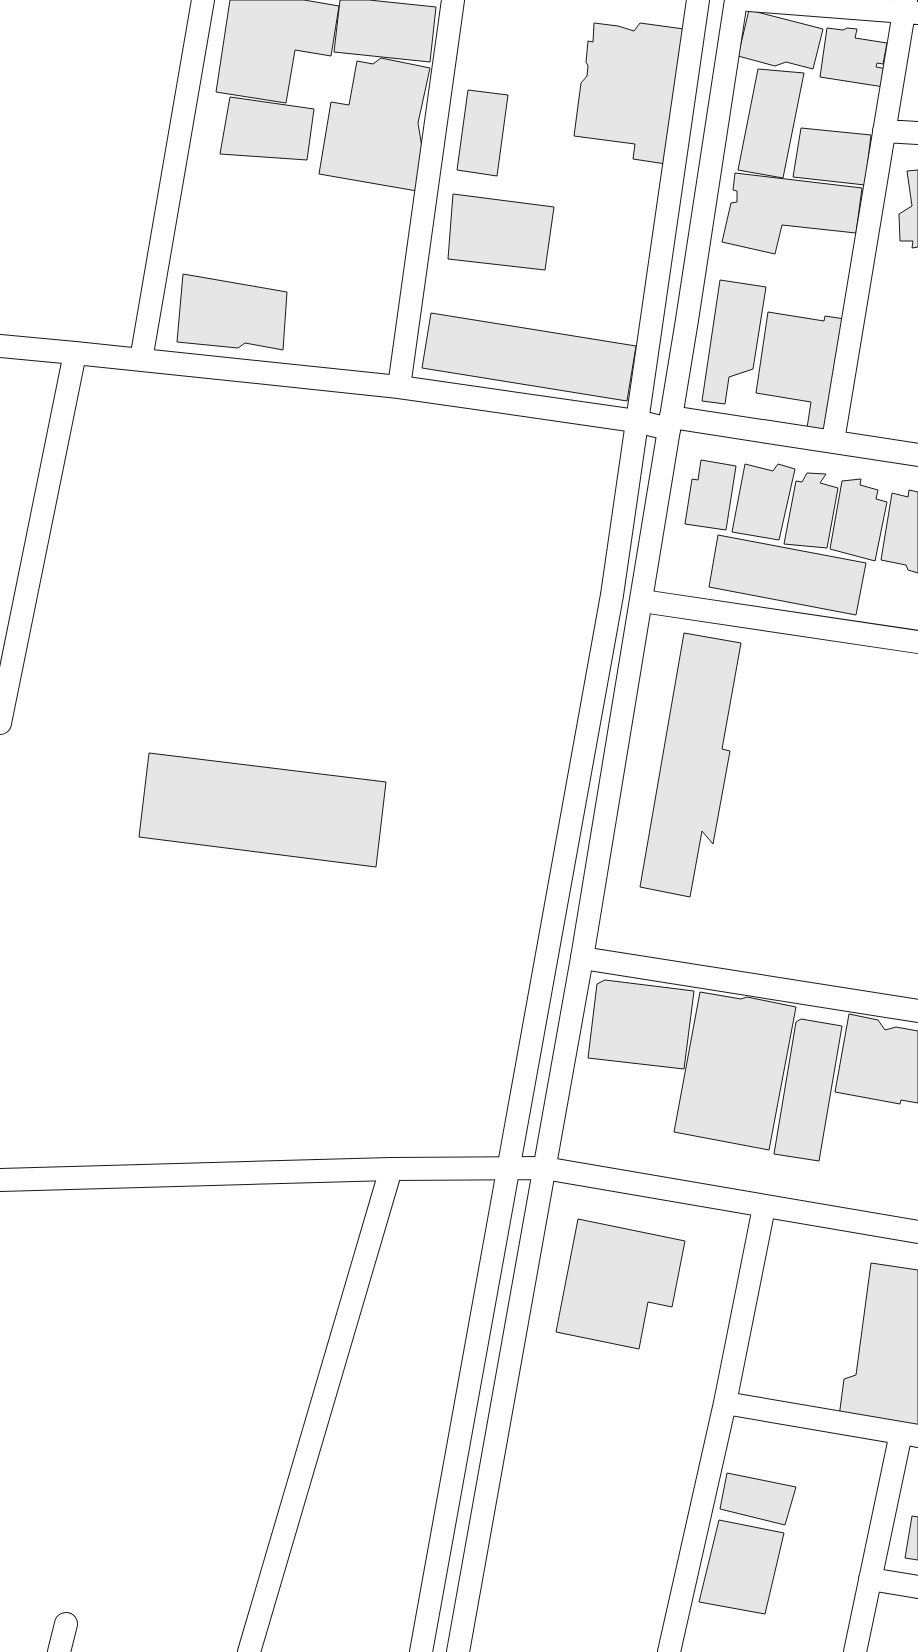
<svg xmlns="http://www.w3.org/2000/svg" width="918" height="1652" font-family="'Varela Round',sans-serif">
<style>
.building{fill:#e6e6e6;stroke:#1a1a1a}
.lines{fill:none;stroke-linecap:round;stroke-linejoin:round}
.minor-casing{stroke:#1a1a1a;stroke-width:24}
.tertiary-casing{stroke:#1a1a1a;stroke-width:24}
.minor{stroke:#fff;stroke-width:22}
.tertiary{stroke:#fff;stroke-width:22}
</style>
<rect width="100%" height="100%" fill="#fff"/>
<path class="building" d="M230 0H304L339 6 331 56 295 50 286 103 216 92Z
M340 0H369L436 7 430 62 334 52Z
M749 10 823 29 813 69 786 62 775 66 738 56Z
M594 23 618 26 634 31 640 23 684 29 666 164 633 159 635 144 574 136 581 83 587 76 588 66 586 62 588 41 593 42Z
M827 28 843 30 847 28 857 29 855 38 887 43 883 64 877 63 876 67 887 69 884 87 820 77Z
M381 58 430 68 418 123 423 154 417 191 319 174 331 102 349 105 357 61 373 64Z
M758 69 804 73 783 178 738 170Z
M468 90 508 95 497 176 457 170Z
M230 97 314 109 307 160 220 154Z
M801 128 871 135 865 185 793 177Z
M918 170V247L912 248 913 241H900L899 214 912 206 907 171Z
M735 173 862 188 856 233 782 225 775 254 722 242 731 203 737 202V191L733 190Z
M453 194 554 207 545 270 448 259Z
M183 274 287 292 283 350 245 343 238 348 177 342Z
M720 280 766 287 753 369 729 377 725 404 702 401Z
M768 312 824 321 825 316 845 319 828 431 807 428 811 402 756 393Z
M431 313 636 346 627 401 422 368Z
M701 460 736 466 726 530 685 524 692 479 698 480Z
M745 464 773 471 778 464 795 469 779 540 732 532Z
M807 473 826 474 820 483 838 488 827 548 784 544 796 481 802 482Z
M861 479 860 485 878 490 876 499 887 502 875 561 830 549 842 481Z
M909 490 918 492V573L908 570 906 565 881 560 892 493 908 497Z
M718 535 866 563 856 615 709 587Z
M684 633 741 643 722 749 730 751 713 844 702 831 690 897 640 887Z
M149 753 386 782 376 867 139 837Z
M605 980 694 991 684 1069 588 1058 597 984Z
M700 992 741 999 747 997 796 1007 769 1150 674 1132Z
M849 1014 878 1020 885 1030 896 1027 918 1031V1103L901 1100 900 1104 835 1092Z
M801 1019 842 1026 819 1161 774 1154 796 1022Z
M578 1219 685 1241 672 1307 648 1302 639 1349 556 1332Z
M871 1263 918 1270V1428L839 1417 844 1379 856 1375Z
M727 1473 796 1487 785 1525 720 1509Z
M912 1516 918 1517V1560L905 1558Z
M719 1520 784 1533 765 1614 699 1602Z"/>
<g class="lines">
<g class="minor-casing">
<path id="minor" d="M749 0 918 13
M884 131 918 133
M0 346 75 353
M141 360 203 0
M399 387 453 0
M671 417 918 455
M833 441 906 0
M642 601 918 642
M0 723 75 353 399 387 636 421 669 429
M582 958 918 1011
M0 1180 391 1169 544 1168 918 1232
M725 1403 764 1207
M870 1579 918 1587
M59 1652 66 1624
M249 1652 391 1169
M669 1652 725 1403 918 1436
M855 1652 901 1433"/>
</g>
<g class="tertiary-casing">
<path id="tertiary" d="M421 1652 612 595 698 0
M458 1652 582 958 687 320 736 0"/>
</g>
<use href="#minor" class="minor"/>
<use href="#tertiary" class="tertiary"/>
</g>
</svg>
